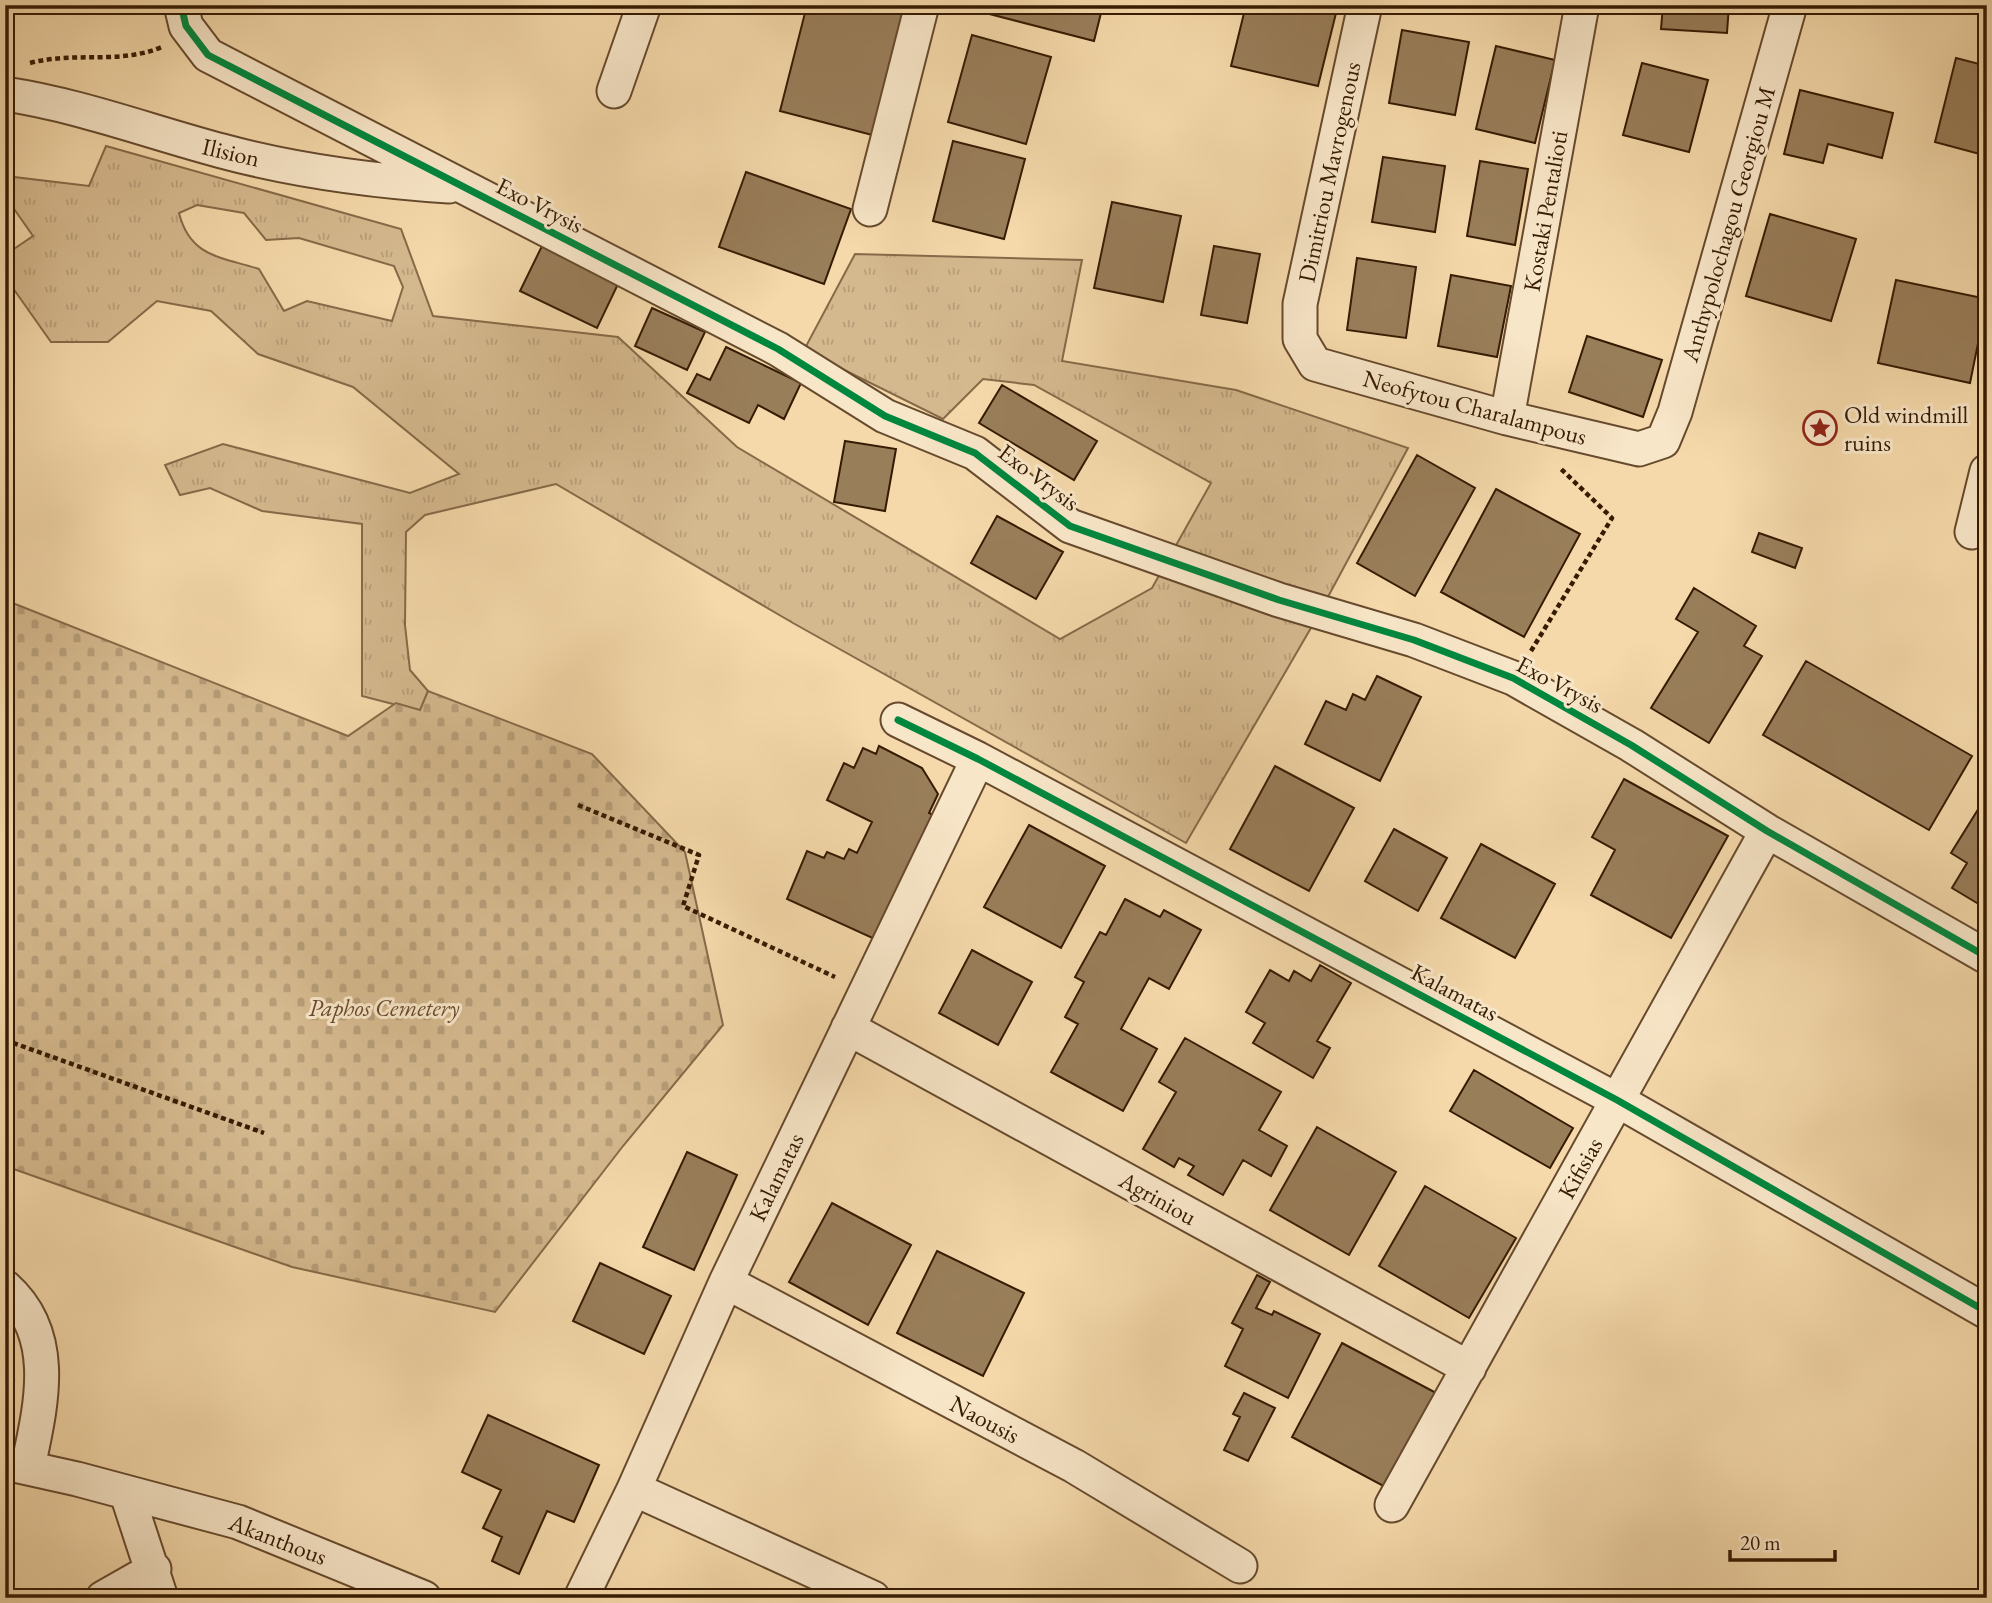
<svg xmlns="http://www.w3.org/2000/svg" width="1992" height="1603" font-family="'EB Garamond',serif">
<style>
.grass{fill:url(#grass-tufts);stroke:#866a48;stroke-width:2;fill-rule:evenodd}
.cemetery{fill:url(#cemetery-stones);stroke:#866a48;stroke-width:2}
.building{fill:#997e5a;stroke:#361b03;stroke-width:2}
.lines{fill:none;stroke-linecap:round;stroke-linejoin:round}
.minor-casing{stroke:#664a2d;stroke-width:37}
.path{stroke:#361b03;stroke-width:4.5;stroke-dasharray:5 3.5;stroke-linecap:butt}
.minor{stroke:#f8e6c8;stroke-width:33}
.cycleway-casing{stroke:#f8e6c8;stroke-width:11}
.cycleway{stroke:#00873e;stroke-width:7}
.labels{text-anchor:middle;dominant-baseline:central;stroke-width:6;stroke-linejoin:round;paint-order:stroke}
.street-label{font-size:24px;fill:#361b03;stroke:#f8e6c8}
.poi-label{font-size:24px;fill:#361b03;stroke:#f8e6c8;text-anchor:start}
.park-label{font-size:24px;font-style:italic;fill:#664a2d;stroke:#f8e6c8}
</style>
<defs>
<pattern id="grass-tufts" width="24" height="20" patternUnits="userSpaceOnUse" patternTransform="scale(1.75)"><rect width="24" height="20" fill="#d5b98e"/><path d="M3 7l-1-3M5 7V3M7 7l1-3M15 17l-1-3M17 17v-4M19 17l1-3" fill="none" stroke="#b79e79"/></pattern>
<pattern id="cemetery-stones" width="16" height="16" patternUnits="userSpaceOnUse" patternTransform="scale(1.75)"><rect width="16" height="16" fill="#d5b98e"/><path d="M2 7V4a2 2 0 0 1 4 0v3zM10 15v-3a2 2 0 0 1 4 0v3z" fill="#b79e79"/></pattern>
</defs>
<rect width="100%" height="100%" fill="#f5d9aa"/>
<filter id="stains"><feTurbulence type="fractalNoise" baseFrequency=".00286" numOctaves="4"/><feColorMatrix values="0 0 0 0 .2 0 0 0 0 .09 0 0 0 0 .02 0 0 0 .5 -.17"/></filter>
<radialGradient id="worn" r=".72"><stop offset=".6" stop-color="#630" stop-opacity="0"/><stop offset="1" stop-color="#630" stop-opacity=".3"/></radialGradient>
<path class="grass" d="M106 146 401 229 433 316 618 337 737 447 1060 639 1152 588 1211 483 1034 385 983 379 943 419 804 350 855 254 1082 260 1062 361 1236 390 1408 448 1315 621 1186 843 793 623 556 484 425 515 406 532 405 625 410 670 428 691 420 711 362 696V524L262 511 210 488 180 495 165 465 223 444 410 493 459 474 353 387 258 354 211 311 157 301 108 342H51L15 291 5 297V255L33 236 5 196V176L89 186ZM197 205 244 213 266 240 299 238 394 266 403 287 392 321 307 301 284 311 259 269C221 257 190 257 179 213Z"/>
<path class="cemetery" d="M5 600 348 736 396 703 420 710 428 691 592 754 685 852 723 1025 623 1146 495 1312 292 1267 5 1166Z"/>
<path class="building" d="M807 5H914L880 137 780 111Z
M971 5H1103L1094 41 970 9Z
M1246 5H1338L1318 86 1231 66Z
M1663 5H1729L1727 33 1661 29Z
M1402 30 1469 42 1455 115 1389 103Z
M972 35 1051 57 1026 144 948 122Z
M1496 46 1555 60 1535 143 1476 129Z
M1956 58 1987 66V156L1935 142Z
M1642 63 1708 80 1689 152 1623 135Z
M1800 90 1893 113 1882 158 1828 144 1823 163 1784 154Z
M953 141 1025 159 1004 239 933 221Z
M1383 157 1445 166 1435 232 1372 222Z
M1480 161 1528 169 1515 245 1467 236Z
M746 172 851 209 824 284 719 247Z
M1112 202 1181 216 1163 302 1094 288Z
M1770 214 1856 239 1831 321 1746 296Z
M542 246 619 282 597 328 520 291Z
M1214 246 1260 254 1247 323 1201 315Z
M1357 258 1416 267 1406 338 1347 330Z
M1451 275 1511 286 1497 357 1438 346Z
M1896 280 1987 299 1970 383 1878 363Z
M652 308 705 332 687 370 635 346Z
M1587 336 1662 360 1643 417 1569 392Z
M726 347 801 383 784 419 758 405 749 423 687 393 697 374 710 380Z
M1002 385 1097 441 1074 480 979 423Z
M845 441 896 449 885 511 834 502Z
M1417 455 1475 488 1415 596 1357 563Z
M1496 489 1580 534 1524 637 1441 592Z
M997 516 1063 552 1036 599 971 563Z
M1759 533 1802 548 1795 568 1752 552Z
M1694 588 1756 626 1744 646 1762 656 1709 743 1651 708 1698 632 1676 619Z
M1806 661 1972 756 1929 830 1763 735Z
M1377 676 1421 697 1380 781 1305 744 1326 701 1346 710 1353 694 1365 700Z
M879 746 922 768 938 794 929 813 940 818 879 941 787 899 807 851 824 858 827 852 844 859 849 849 857 853 872 822 827 800 844 763 854 768 863 748 876 754Z
M1275 766 1354 808 1309 891 1230 849Z
M1624 779 1728 836 1671 938 1591 895 1615 850 1592 837Z
M1987 795V909L1952 888 1967 863 1951 853Z
M1029 825 1105 866 1061 948 984 907Z
M1394 829 1447 858 1418 911 1365 881Z
M1481 844 1555 884 1515 958 1441 918Z
M1125 899 1160 917 1164 910 1201 930 1169 989 1149 978 1121 1029 1157 1049 1123 1111 1051 1072 1078 1024 1065 1017 1084 982 1075 977 1100 932 1106 935Z
M972 950 1032 982 998 1045 939 1013Z
M1320 965 1351 983 1317 1041 1330 1048 1313 1078 1253 1043 1265 1023 1246 1012 1270 970 1289 981 1294 971 1311 981Z
M1185 1038 1281 1092 1259 1130 1287 1146 1271 1176 1243 1160 1223 1195 1188 1175 1194 1166 1179 1158 1174 1167 1143 1149 1176 1092 1159 1082Z
M1474 1070 1573 1128 1550 1168 1450 1111Z
M1317 1127 1396 1172 1349 1255 1270 1210Z
M687 1152 737 1175 694 1270 643 1247Z
M1425 1186 1516 1238 1469 1318 1379 1266Z
M832 1203 911 1245 868 1325 789 1282Z
M937 1251 1024 1293 983 1376 897 1333Z
M600 1263 671 1296 644 1354 573 1321Z
M1257 1275 1270 1282 1256 1308 1272 1315 1274 1311 1320 1334 1288 1398 1225 1366 1243 1329 1232 1323Z
M1342 1343 1438 1394 1387 1488 1292 1437Z
M5 1375 14 1380 5 1394Z
M1244 1393 1275 1408 1248 1461 1224 1450 1240 1417 1233 1414Z
M488 1415 599 1465 574 1522 547 1511 519 1574 492 1561 502 1537 483 1528 501 1490 462 1472Z"/>
<g class="lines">
<g class="minor-casing">
<path id="minor" d="M181 5 186 26 208 55 778 349 885 416 975 453 1070 526 1279 600 1414 640 1513 678 1631 745 1767 831 1987 957
M1365 5 1300 304V339L1315 364 1507 418 1639 449 1663 441 1675 412 1790 5
M614 91 644 5
M5 94C79 105 150 132 222 151 296 171 373 181 449 186
M870 209 922 5
M1507 418 1582 5
M1972 532 1987 471
M898 720 978 759 1617 1100 1987 1312
M848 1028 1469 1368
M726 1282 1074 1466 1240 1566
M5 1287C59 1335 41 1405 28 1467
M5 1463 77 1479 238 1522 424 1598
M634 1489 873 1598
M127 1494 161 1598
M1392 1505 1767 831
M103 1598 154 1569
M581 1598 634 1489 726 1282 978 759"/>
</g>
<path class="path" d="M30 63C76 51 118 65 162 47
M1531 651 1612 518 1559 467
M578 805 699 855 683 906 835 977
M5 1040 264 1133"/>
<use href="#minor" class="minor"/>
<g class="cycleway-casing">
<path id="cycleway" d="M181 5 186 26 208 55 778 349 885 416 975 453 1070 526 1279 600 1414 640 1513 678 1631 745 1767 831 1987 957
M898 720 978 759 1617 1100 1987 1312"/>
</g>
<use href="#cycleway" class="cycleway"/>
</g>
<defs>
<g id="sight-ring" transform="scale(1.75)"><circle r="9.5" fill="#f8e6c8" stroke="#8f2418" stroke-width="1.5"/><path d="M0-6L1.8-2.2L6-1.7L2.9 1.2L3.7 5.4L0 3.3L-3.7 5.4L-2.9 1.2L-6-1.7L-1.8-2.2Z" fill="#8f2418"/></g>
</defs>
<g fill-rule="evenodd">
<use href="#sight-ring" x="1820" y="428"/>
</g>
<g class="labels">
<g class="street-label">
<text transform="translate(231 152) rotate(13)">Ilision</text>
<text transform="translate(1329 172) rotate(-78)">Dimitriou Mavrogenous</text>
<text transform="translate(540 205) rotate(27)">Exo Vrysis</text>
<text transform="translate(1545 211) rotate(-80)">Kostaki Pentalioti</text>
<text transform="translate(1728 224) rotate(-74)">Anthypolochagou Georgiou M</text>
<text transform="translate(1475 407) rotate(15)">Neofytou Charalampous</text>
<text transform="translate(1039 477) rotate(37)">Exo Vrysis</text>
<text transform="translate(1560 684) rotate(28)">Exo Vrysis</text>
<text transform="translate(1455 992) rotate(28)">Kalamatas</text>
<text transform="translate(1580 1168) rotate(-61)">Kifisias</text>
<text transform="translate(776 1177) rotate(-64)">Kalamatas</text>
<text transform="translate(1158 1198) rotate(29)">Agriniou</text>
<text transform="translate(985 1419) rotate(28)">Naousis</text>
<text transform="translate(278 1539) rotate(21)">Akanthous</text>
</g>
<g class="poi-label">
<text x="1844" y="414">Old windmill<tspan x="1844" dy="28">ruins</tspan></text>
</g>
<g class="park-label">
<text x="384" y="1007">Paphos Cemetery</text>
</g>
</g>
<rect width="1992" height="1603" fill="none" stroke="#f5d9aa" stroke-width="28"/>
<rect x="7" y="7" width="1978" height="1589" fill="none" stroke="#361b03" stroke-width="3.5"/>
<rect x="14" y="14" width="1964" height="1575" fill="none" stroke="#361b03" stroke-width="2"/>
<path d="M1730 1550v10h105v-10" fill="none" stroke="#361b03" stroke-width="3.5"/>
<text x="1740" y="1550" font-size="21" fill="#361b03" stroke="#f8e6c8" stroke-width="5" paint-order="stroke">20 m</text>
<rect width="100%" height="100%" filter="url(#stains)"/>
<rect width="100%" height="100%" fill="url(#worn)"/>
</svg>
